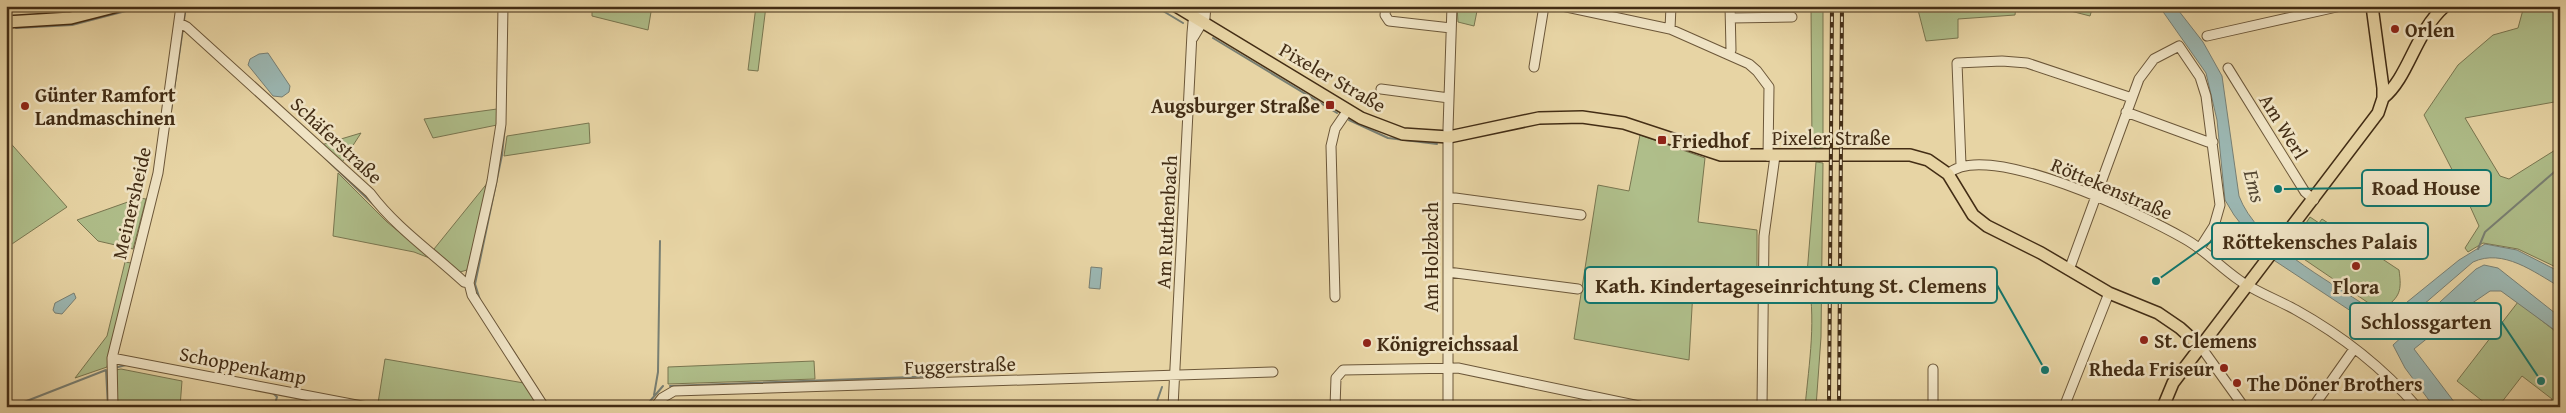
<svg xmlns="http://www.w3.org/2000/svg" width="2566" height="413" font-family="'Gentium Book Plus',serif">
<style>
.green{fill:#afbe8a;stroke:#797650}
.water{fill:#9bb6b1;stroke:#787f73}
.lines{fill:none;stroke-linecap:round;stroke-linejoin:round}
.stream{stroke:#787f73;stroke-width:2}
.minor-casing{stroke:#6c5739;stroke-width:11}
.major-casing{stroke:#432d15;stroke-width:14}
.minor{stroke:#efe3c4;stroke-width:9}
.major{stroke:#e7d4a4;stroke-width:11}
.rail-casing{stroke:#432d15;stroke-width:4}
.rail{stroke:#efe3c4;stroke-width:2;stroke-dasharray:5.5;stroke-linecap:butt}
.poi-dot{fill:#8f2418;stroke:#efe3c4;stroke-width:2}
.labels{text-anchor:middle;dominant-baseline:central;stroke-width:5;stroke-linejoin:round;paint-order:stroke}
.poi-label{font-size:20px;font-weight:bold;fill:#432d15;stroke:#efe3c4;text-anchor:start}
.street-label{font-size:20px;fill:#432d15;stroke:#efe3c4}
.water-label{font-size:21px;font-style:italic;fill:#554834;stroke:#efe3c4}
.leader{fill:none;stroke:#0f766e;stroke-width:2}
.callout-dot{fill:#0f766e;stroke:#efe3c4;stroke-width:2}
.callout{fill:#efe3c4;stroke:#0f766e;stroke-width:2}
.callout-label{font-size:21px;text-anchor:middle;font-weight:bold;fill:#432d15}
</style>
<rect width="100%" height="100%" fill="#e7d4a4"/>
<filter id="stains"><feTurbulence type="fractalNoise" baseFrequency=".004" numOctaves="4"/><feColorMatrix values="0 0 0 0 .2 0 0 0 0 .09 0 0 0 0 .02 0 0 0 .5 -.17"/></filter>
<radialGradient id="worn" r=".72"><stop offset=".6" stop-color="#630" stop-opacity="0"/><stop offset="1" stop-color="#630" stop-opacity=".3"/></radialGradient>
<path class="green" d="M592 6H652L648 30 592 16Z
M756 6H766L758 71 748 70Z
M1457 6H1478L1474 26 1458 22Z
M1811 6H1823V148H1812Z
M1917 6H2016L2015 15 1958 19V38L1926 41Z
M2051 6H2093L2090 16Z
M2524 6H2560V101L2465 118 2500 176 2509 179 2560 147V269L2518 249 2483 243 2468 252 2465 248 2479 226 2464 193 2424 115 2458 65 2493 35 2518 28Z
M497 109V125L433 138 424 119Z
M589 123 590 143 504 156 507 136Z
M361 133 341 164 321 145Z
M1640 135 1705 158 1698 222 1757 230V273H1694L1689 360 1574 339 1598 185 1629 191Z
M6 138 67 207 6 248Z
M1816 162 1823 163 1821 337 1816 407H1805C1809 363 1817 317 1807 274Z
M338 173 387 222 432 259 414 252 333 236Z
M489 181 467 270 460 272 434 249Z
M139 198 146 199 133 249 98 241 77 220Z
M2310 217 2319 223 2322 219 2399 270C2402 291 2400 297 2383 309L2370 304 2289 249Z
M125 262 131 263 107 367 75 378 107 336Z
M2518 302 2560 335V407H2547L2552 399 2522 376 2498 407H2490L2457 381Z
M385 359 524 383 539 407H396L378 403Z
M814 361 815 379 668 384V367Z
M121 369 182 381 180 407H118L116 370Z"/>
<path class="water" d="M2159 6H2175L2203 42 2222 76 2239 196C2257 244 2327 279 2369 308L2382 313 2396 311 2459 260 2485 244 2517 250 2560 272V287C2534 272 2503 248 2473 262L2402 323 2382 328 2372 325 2263 253 2234 215 2225 200 2217 120 2206 73Z
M268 53 290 86 289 92 282 97 273 96 248 65 250 59 259 54Z
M2484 265 2498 268 2560 317V334L2501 291H2490L2465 308 2414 349 2458 407H2434L2405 368 2393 345 2476 269Z
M1091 267 1102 268 1100 289 1089 288Z
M74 293 76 298 62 314 55 313 53 310 55 303Z"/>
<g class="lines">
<path class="stream" d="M1158 8 1183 23
M184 20 186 6
M16 28 72 25 145 6
M1213 38 1337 113
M170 117 183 28
M1349 120 1388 138 1437 144
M505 126 502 155 475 284 480 300 549 407
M324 157 378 209
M2478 249 2485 232 2560 167
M114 368 126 365
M670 386 941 376
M273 393 277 397 274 407
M654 395 658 372 660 241
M6 403 19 404 106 370 108 407
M645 407 663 386
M1155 407 1162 387"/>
<g class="minor-casing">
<path id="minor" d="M503 6 501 124 492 181 469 283 472 295 544 407
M1386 6 1385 15 1389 21 1451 28
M1562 6 1670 29 1749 64 1757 71 1769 87 1768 156
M1731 18 1792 17
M179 23 187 27 370 193C396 228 433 253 464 282L469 283
M1670 29 1671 6
M2207 36 2341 6
M1193 38 1205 18 1206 6
M1729 55 1731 50 1730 6
M1534 67 1544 6
M2228 68 2305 192 2314 200
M1381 89 1449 98
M2126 112 2208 142H2213
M1961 165 1957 63 2002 61 2027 63 2132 98
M1948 174C1985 138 2145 216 2185 239 2205 250 2220 267 2239 280 2256 292 2278 300 2296 310 2341 335 2383 368 2417 407
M1448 197 1581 215
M2069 270 2139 79 2154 59 2179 46 2200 77 2206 96 2220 205 2214 226 2200 248
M1448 272 1578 289
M1335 297 1331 146 1335 129 1348 110
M2201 347 2244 407
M112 358 367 407
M113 407 112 358 158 173 181 6
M655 407 662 398 674 391 1273 372
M1173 407 1192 33 1193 22 1200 6
M1335 407 1336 378 1343 370 1458 368 1644 407
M1448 407V129L1452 6
M1762 407 1764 236 1775 156
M1933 407V369
M2064 407 2109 293
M2313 407 2354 349"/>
</g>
<g class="major-casing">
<path id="major" d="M1176 6 1361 118 1403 134 1449 137 1539 118 1582 117 1624 123 1721 155H1910L1928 160 1948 174 1973 215 1987 226 2041 253 2109 293 2158 313 2180 328 2201 347
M6 22 71 18 118 6
M2383 98C2409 77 2415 32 2445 6
M2163 407 2173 383 2378 113 2383 98V88L2372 6"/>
</g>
<use href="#minor" class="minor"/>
<use href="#major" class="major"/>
<g class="rail-casing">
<path id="rail" d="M1829 407 1832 6
M1839 407 1842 6"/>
</g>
<use href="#rail" class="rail"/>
</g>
<g class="poi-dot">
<circle cx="2395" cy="29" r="5"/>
<rect x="1325" y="100" width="10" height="10" rx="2.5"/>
<circle cx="25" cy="106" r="5"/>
<rect x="1657" y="135" width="10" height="10" rx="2.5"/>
<circle cx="2356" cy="266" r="5"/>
<circle cx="2144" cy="340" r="5"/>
<circle cx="1367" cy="343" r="5"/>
<circle cx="2224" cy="368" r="5"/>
<circle cx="2237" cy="383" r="5"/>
</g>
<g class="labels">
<g class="poi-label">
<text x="2405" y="29">Orlen</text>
<text x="35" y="94">Günter Ramfort<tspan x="35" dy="23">Landmaschinen</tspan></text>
<text x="1320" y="105" text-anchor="end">Augsburger Straße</text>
<text x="1672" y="140">Friedhof</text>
<text x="2356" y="286" text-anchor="middle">Flora</text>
<text x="2154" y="340">St. Clemens</text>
<text x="1377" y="343">Königreichssaal</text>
<text x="2214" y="368" text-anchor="end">Rheda Friseur</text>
<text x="2247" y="383">The Döner Brothers</text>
</g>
<g class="street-label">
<text transform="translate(1333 77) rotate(30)">Pixeler Straße</text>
<text transform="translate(2284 126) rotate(58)">Am Werl</text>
<text x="1831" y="137">Pixeler Straße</text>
<text transform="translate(337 140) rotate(43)">Schäferstraße</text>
<text transform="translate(2112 188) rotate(23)">Röttekenstraße</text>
<text transform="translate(131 203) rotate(-77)">Meinersheide</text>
<text transform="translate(1166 222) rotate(-87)">Am Ruthenbach</text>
<text transform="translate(1430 257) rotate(-90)">Am Holzbach</text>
<text transform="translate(243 365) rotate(11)">Schoppenkamp</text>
<text transform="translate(960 365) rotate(-2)">Fuggerstraße</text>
</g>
<g class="water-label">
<text transform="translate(2255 186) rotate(75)">Ems</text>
</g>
</g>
<path class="leader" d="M2278 189L2362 188M2156 281L2212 241M2045 370L1997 285M2541 381L2501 321"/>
<g class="callout-dot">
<circle cx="2278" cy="189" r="5"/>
<circle cx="2156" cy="281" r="5"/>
<circle cx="2045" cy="370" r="5"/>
<circle cx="2541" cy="381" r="5"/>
</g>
<g class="callout">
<rect x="2362" y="170" width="129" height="36" rx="5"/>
<rect x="2212" y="223" width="216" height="36" rx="5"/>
<rect x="1585" y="267" width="412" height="36" rx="5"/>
<rect x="2350" y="303" width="151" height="36" rx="5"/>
</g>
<g class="callout-label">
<text x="2426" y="195">Road House</text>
<text x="2320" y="249">Röttekensches Palais</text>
<text x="1791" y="293">Kath. Kindertageseinrichtung St. Clemens</text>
<text x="2426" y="329">Schlossgarten</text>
</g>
<rect width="2566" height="413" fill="none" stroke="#e7d4a4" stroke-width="25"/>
<rect x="8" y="8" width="2551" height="398" fill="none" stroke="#432d15" stroke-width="2.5"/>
<rect x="12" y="12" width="2541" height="388" fill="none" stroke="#432d15"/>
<rect width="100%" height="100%" filter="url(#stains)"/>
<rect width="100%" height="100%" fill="url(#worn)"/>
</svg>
